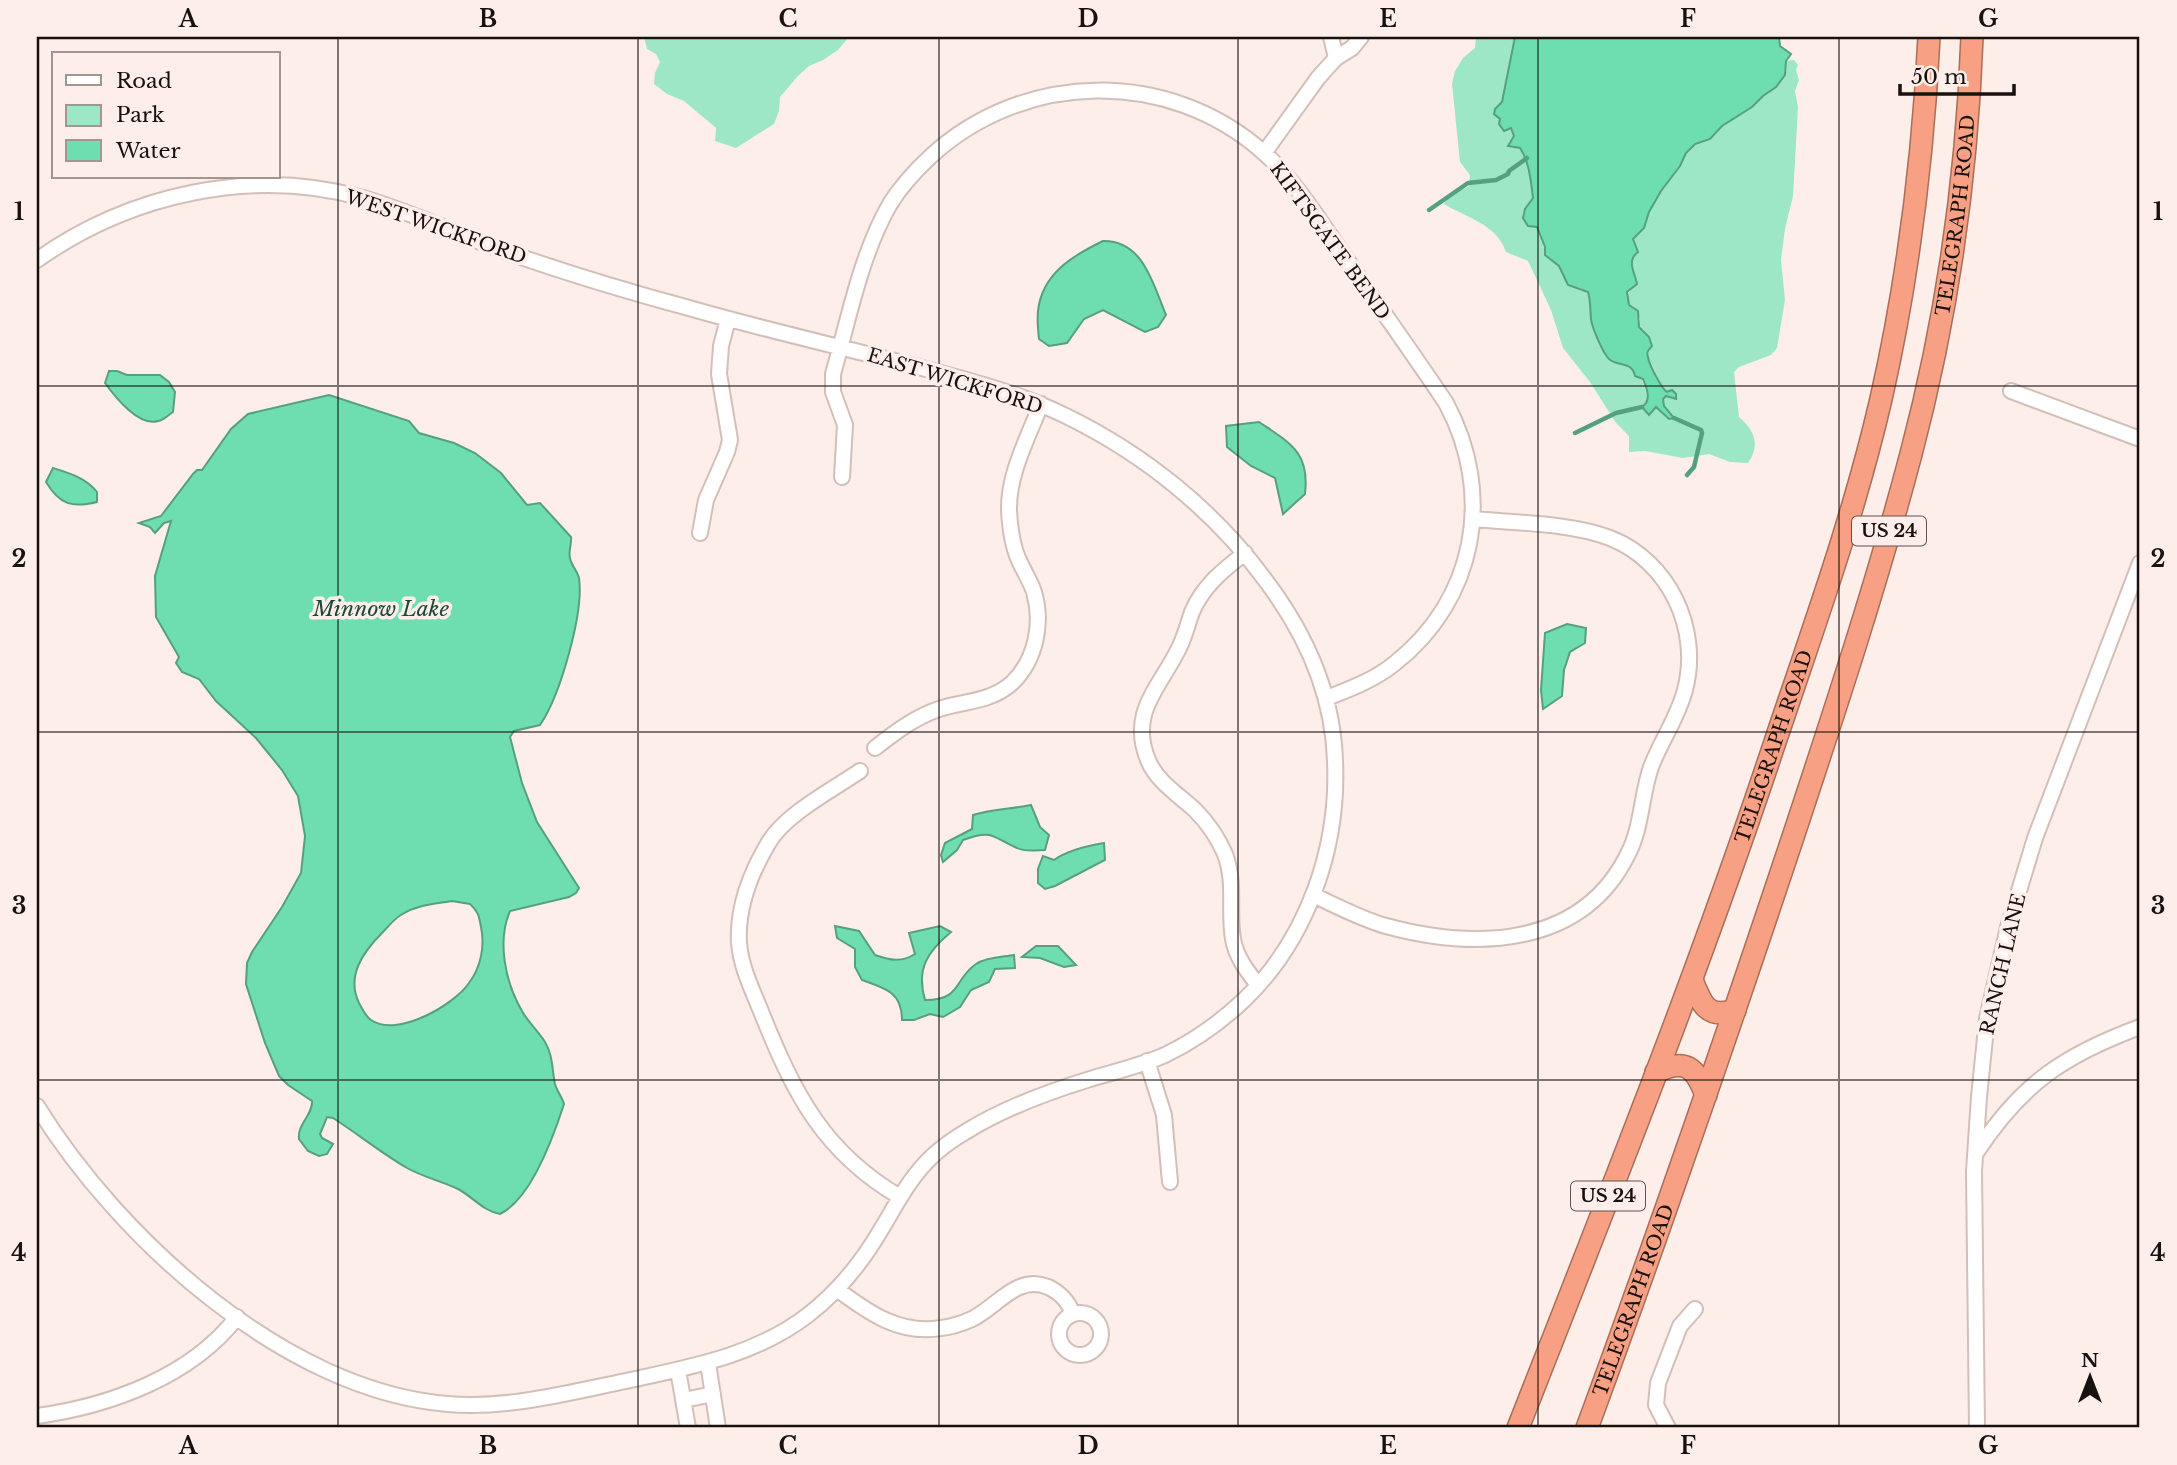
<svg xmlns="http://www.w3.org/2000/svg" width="2177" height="1465" font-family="'Libre Baskerville',serif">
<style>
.green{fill:#9ee7c4}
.water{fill:#6fdeae;stroke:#55a07e;stroke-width:2;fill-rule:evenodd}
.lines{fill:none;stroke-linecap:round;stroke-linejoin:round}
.stream{stroke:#55a07e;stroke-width:4.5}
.minor-casing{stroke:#d3bfb9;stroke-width:18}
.highway-casing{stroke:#a96e5a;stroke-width:24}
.minor{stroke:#fff;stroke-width:14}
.highway{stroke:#f8a083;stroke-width:21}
.grid{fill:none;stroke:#17110f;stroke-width:2;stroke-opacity:0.55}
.labels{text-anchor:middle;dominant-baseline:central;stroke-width:7;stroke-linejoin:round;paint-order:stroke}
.shield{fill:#feeee9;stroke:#5c5350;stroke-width:2}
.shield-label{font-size:18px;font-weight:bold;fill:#17110f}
.street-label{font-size:19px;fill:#17110f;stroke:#feeee9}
.water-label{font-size:21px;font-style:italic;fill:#194835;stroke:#feeee9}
.neatline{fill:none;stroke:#17110f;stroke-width:2.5}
.grid-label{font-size:23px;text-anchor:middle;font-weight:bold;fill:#17110f}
</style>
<rect width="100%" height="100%" fill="#feeee9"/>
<path class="green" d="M644 37H849L838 50 823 60 809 66 798 76 780 97 779 111 774 124 736 148 715 141 716 128 684 101 667 94 654 84 655 73 660 62 656 54 647 49Z
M1476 37H1515L1502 102 1495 109 1500 119 1499 124 1504 131 1511 128 1514 136 1509 142 1511 148 1520 147C1529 161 1531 181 1533 198L1529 203C1534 219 1544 240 1545 255L1559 266 1579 290 1588 292C1591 302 1590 310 1591 319 1592 327 1599 343 1603 350 1615 370 1638 361 1645 389 1648 397 1650 400 1642 407L1649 414 1656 407 1669 419 1674 418 1664 406 1663 399 1666 396 1673 399 1655 376V371L1648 357 1646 336 1644 330 1639 328 1640 319 1634 307 1629 305 1627 296 1632 288V260L1638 252 1632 239C1646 225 1651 208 1660 191 1667 179 1677 169 1684 159L1686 153 1695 144 1710 139 1722 126 1752 107 1763 96 1776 87 1785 75 1786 61 1794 60 1798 65 1796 70 1799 80 1795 91 1798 107 1793 196 1785 229 1781 260 1785 300 1777 348 1771 355 1739 367 1734 372 1739 417C1754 430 1761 444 1748 463L1730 462 1709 454 1683 458 1645 451 1629 452V436L1616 423 1590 382 1563 348 1551 310 1528 261 1506 252C1497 224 1465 217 1444 204L1447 198 1469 186 1470 175 1460 162 1452 84 1455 71 1463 58 1475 48Z"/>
<path class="water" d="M1515 37H1779L1780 46 1791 54 1786 61 1785 75 1776 87 1763 96 1752 107 1722 126 1710 139 1695 144 1686 153 1680 166 1661 191 1649 212 1644 228 1633 239 1638 252C1626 261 1635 273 1637 284L1627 292 1629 305 1638 311 1639 327 1649 337 1652 346C1649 350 1646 351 1648 357 1649 364 1661 388 1667 392L1672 390 1676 394V399L1666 396 1663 399 1664 406 1674 418 1669 419 1656 407 1649 415 1642 407C1652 400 1647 389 1643 379L1635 376C1632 361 1618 367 1609 359 1603 353 1592 328 1591 319 1590 310 1591 302 1588 292L1568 285 1559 266 1545 255V247L1537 227 1528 226 1523 218 1525 209 1533 198C1531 181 1529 161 1520 148L1508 146 1514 136 1511 128 1504 131 1499 124 1500 119 1494 114 1495 109 1502 102Z
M1103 241C1143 240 1153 284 1166 315L1158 327 1145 332 1103 310 1084 319 1067 343 1049 346 1039 339C1038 330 1037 320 1038 311 1042 274 1072 256 1103 241Z
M109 371H117L127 375H160L169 382 175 392 173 412C168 415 164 420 158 421 139 427 115 397 105 383Z
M329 395 409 421 419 433 454 443 475 453 501 473 527 505 540 503 571 537C572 544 568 551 570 558 571 565 577 570 579 578 584 613 560 696 540 725L514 731 510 737 522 783 537 822 579 888 576 893 569 897 510 911C497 941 505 982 522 1011 528 1022 538 1031 545 1042 553 1055 552 1070 555 1084 557 1091 562 1097 564 1104 554 1135 531 1199 500 1214 483 1211 473 1197 458 1189 441 1181 423 1177 407 1168 381 1153 358 1134 333 1118L327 1117 320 1134 322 1138 333 1144 327 1154 319 1156 308 1151 299 1139C297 1124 313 1115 312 1101L288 1085 279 1076 265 1043 246 984 247 963 252 952 282 907 301 873 305 836 298 796 282 770 256 738 216 701 199 679 182 672 176 663 179 657 156 617 155 576 171 521 164 523 155 533 150 527 139 523 161 516 193 474 197 470H202L231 429 248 414ZM452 901 470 904C479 912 479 917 481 927 485 946 481 967 469 983 454 1005 397 1038 371 1020 365 1016 363 1010 359 1003 346 976 363 952 382 933 388 927 394 919 401 915 416 905 435 904 452 901Z
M1259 422C1290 443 1310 452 1305 494L1283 514 1275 478 1251 466 1227 447 1226 426Z
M53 468C69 473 86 478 97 492V502C72 508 60 505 46 482Z
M1567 624 1586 628 1585 643 1570 652 1564 670 1562 696 1543 709 1541 690 1545 633Z
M1031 805 1040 827 1049 835 1045 850C1037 850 1024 852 1017 848 992 837 993 829 963 840L957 850 943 862 941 855 945 843 972 829 973 815C992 809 1011 809 1031 805Z
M1104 843 1105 860 1055 886 1045 889 1038 883V869L1043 856 1054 860C1068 850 1086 846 1104 843Z
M835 926 859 931 875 955C890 960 901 963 915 954L909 933 940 926 951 932C927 952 916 969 925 1000 962 1000 953 980 976 964 986 957 1003 957 1014 955L1015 968 995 969 989 982 971 990 960 1007 943 1017 930 1014 914 1020H902C902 992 885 988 862 980L855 967V949L837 938Z
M1036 946H1058L1076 965 1064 967 1040 958 1022 957Z"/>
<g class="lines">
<path class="stream" d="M1429 210 1468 183 1496 180 1508 174 1509 171 1527 158
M1674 418 1701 430 1702 433 1694 467 1687 475
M1575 433 1616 413 1642 407"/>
<g class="minor-casing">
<path id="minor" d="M1331 37 1336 58
M1264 153 1318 78 1336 58 1352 48 1361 37
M37 260C130 194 252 167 363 198 410 212 456 233 501 250 563 272 626 291 689 308 762 329 837 346 911 365 963 379 1017 392 1066 416 1144 454 1215 511 1266 581 1306 634 1333 694 1335 761 1339 847 1308 938 1245 999 1222 1021 1194 1041 1165 1055 1140 1066 1113 1072 1087 1080 1045 1093 1004 1108 967 1131 948 1142 930 1156 917 1173 903 1190 893 1210 882 1228 863 1261 839 1291 808 1315 755 1356 690 1367 626 1381 567 1393 508 1409 448 1404 287 1392 118 1238 37 1106
M2011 391 2140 439
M842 477 845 425 833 392V374C849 318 861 254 890 204 901 186 916 170 931 156 1024 71 1168 68 1263 152 1297 182 1321 223 1347 260 1380 308 1414 355 1446 403 1495 494 1476 600 1394 664 1374 680 1350 689 1327 698
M700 533 706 500 727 452 730 440 719 374 721 346 728 319
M1245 553C1223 570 1203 586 1192 612 1187 626 1184 640 1177 652 1158 689 1129 714 1148 760 1157 782 1179 795 1195 810 1208 823 1218 838 1225 854 1236 884 1228 910 1233 939 1236 957 1247 971 1258 985
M875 748C894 733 915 717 939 709 964 701 992 702 1013 682 1036 659 1043 623 1034 592 1030 580 1023 570 1018 558 1012 544 1010 527 1009 511 1008 474 1028 438 1041 404
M860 771C832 790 786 814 769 842 751 872 737 908 739 943 741 968 753 991 762 1014 794 1093 823 1152 900 1197
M1313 895C1337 906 1361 919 1386 926 1475 950 1582 948 1628 854 1642 827 1641 796 1651 767 1661 741 1678 717 1685 690 1701 629 1669 561 1610 538 1572 523 1515 523 1474 519
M1147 1061 1164 1115 1170 1182
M1976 1153C2021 1084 2064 1055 2140 1027
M838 1290C869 1313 900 1335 941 1328 952 1327 963 1323 972 1319 997 1307 1017 1274 1048 1287 1061 1293 1068 1301 1073 1314
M1059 1334a21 21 0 1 1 42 0a21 21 0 1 1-42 0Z
M708 1363 718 1428
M678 1370 688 1428
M684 1400 713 1394
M37 1416C109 1406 191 1377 237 1317
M1668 1428 1656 1405 1658 1383 1680 1326 1695 1309
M1977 1428 1974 1171 1979 1097 1987 1018 2008 927 2035 838 2140 563"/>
</g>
<g class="highway-casing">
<g id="highway">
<path d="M1692 980C1701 1003 1707 1020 1735 1010"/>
<path d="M1656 1072C1686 1058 1695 1067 1706 1095"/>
<path id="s1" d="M1518 1428C1607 1201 1698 974 1775 742 1813 629 1854 516 1881 399 1908 280 1923 159 1929 37"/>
<path id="s2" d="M1587 1428C1659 1233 1727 1035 1793 837 1835 710 1877 583 1911 454 1947 318 1967 177 1972 37"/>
</g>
</g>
<use href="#minor" class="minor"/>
<use href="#highway" class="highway"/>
</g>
<path class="grid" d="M338 37V1428M638 37V1428M939 37V1428M1238 37V1428M1538 37V1428M1839 37V1428M37 386H2140M37 732H2140M37 1080H2140"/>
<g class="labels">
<g class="shield">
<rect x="1852" y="516.5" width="74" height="29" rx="5"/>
<rect x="1571" y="1181.5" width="74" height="29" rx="5"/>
</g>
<g class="shield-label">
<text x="1889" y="531">US 24</text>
<text x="1608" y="1196">US 24</text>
</g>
<g class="street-label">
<text stroke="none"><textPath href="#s2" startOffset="1270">TELEGRAPH ROAD</textPath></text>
<text transform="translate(436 227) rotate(19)">WEST WICKFORD</text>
<text transform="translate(1330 241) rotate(54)">KIFTSGATE BEND</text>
<text transform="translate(955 381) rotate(17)">EAST WICKFORD</text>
<text stroke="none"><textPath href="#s1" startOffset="728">TELEGRAPH ROAD</textPath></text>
<text transform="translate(2003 964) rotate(-77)">RANCH LANE</text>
<text stroke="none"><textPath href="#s2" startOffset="136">TELEGRAPH ROAD</textPath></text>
</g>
<g class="water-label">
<text x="381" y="609">Minnow Lake</text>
</g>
</g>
<rect width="2177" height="1465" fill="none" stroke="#feeee9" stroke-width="77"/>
<rect x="52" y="52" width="228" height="126" fill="#feeee9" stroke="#a29692" stroke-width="2"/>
<rect x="66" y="75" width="35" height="10" fill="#ffffff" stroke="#a29692" stroke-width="2"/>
<text x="116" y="88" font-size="21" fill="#17110f">Road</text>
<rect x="66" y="105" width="35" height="21" fill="#9ee7c4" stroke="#a29692" stroke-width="2"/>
<text x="116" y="122" font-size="21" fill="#17110f">Park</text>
<rect x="66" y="140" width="35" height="21" fill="#6fdeae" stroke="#a29692" stroke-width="2"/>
<text x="116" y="158" font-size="21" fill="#17110f">Water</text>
<g transform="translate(2090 1377)" stroke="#feeee9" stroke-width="5" paint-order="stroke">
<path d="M0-5L12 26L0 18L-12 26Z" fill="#17110f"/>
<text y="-10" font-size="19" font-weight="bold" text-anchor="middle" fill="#17110f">N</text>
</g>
<path d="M1900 84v10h114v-10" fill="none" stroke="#17110f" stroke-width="3.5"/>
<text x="1911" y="84" font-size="21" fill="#17110f" stroke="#feeee9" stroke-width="5" paint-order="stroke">50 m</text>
<rect x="38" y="38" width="2100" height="1388" class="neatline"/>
<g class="grid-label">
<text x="188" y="27">A</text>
<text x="488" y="27">B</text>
<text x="788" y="27">C</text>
<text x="1088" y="27">D</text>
<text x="1388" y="27">E</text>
<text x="1688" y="27">F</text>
<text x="1988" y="27">G</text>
<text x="19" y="220">1</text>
<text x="2158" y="220">1</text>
<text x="19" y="567">2</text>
<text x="2158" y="567">2</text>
<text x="19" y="914">3</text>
<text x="2158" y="914">3</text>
<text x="19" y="1261">4</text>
<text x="2158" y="1261">4</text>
<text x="188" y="1454">A</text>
<text x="488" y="1454">B</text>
<text x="788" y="1454">C</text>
<text x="1088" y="1454">D</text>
<text x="1388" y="1454">E</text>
<text x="1688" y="1454">F</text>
<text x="1988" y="1454">G</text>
</g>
</svg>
